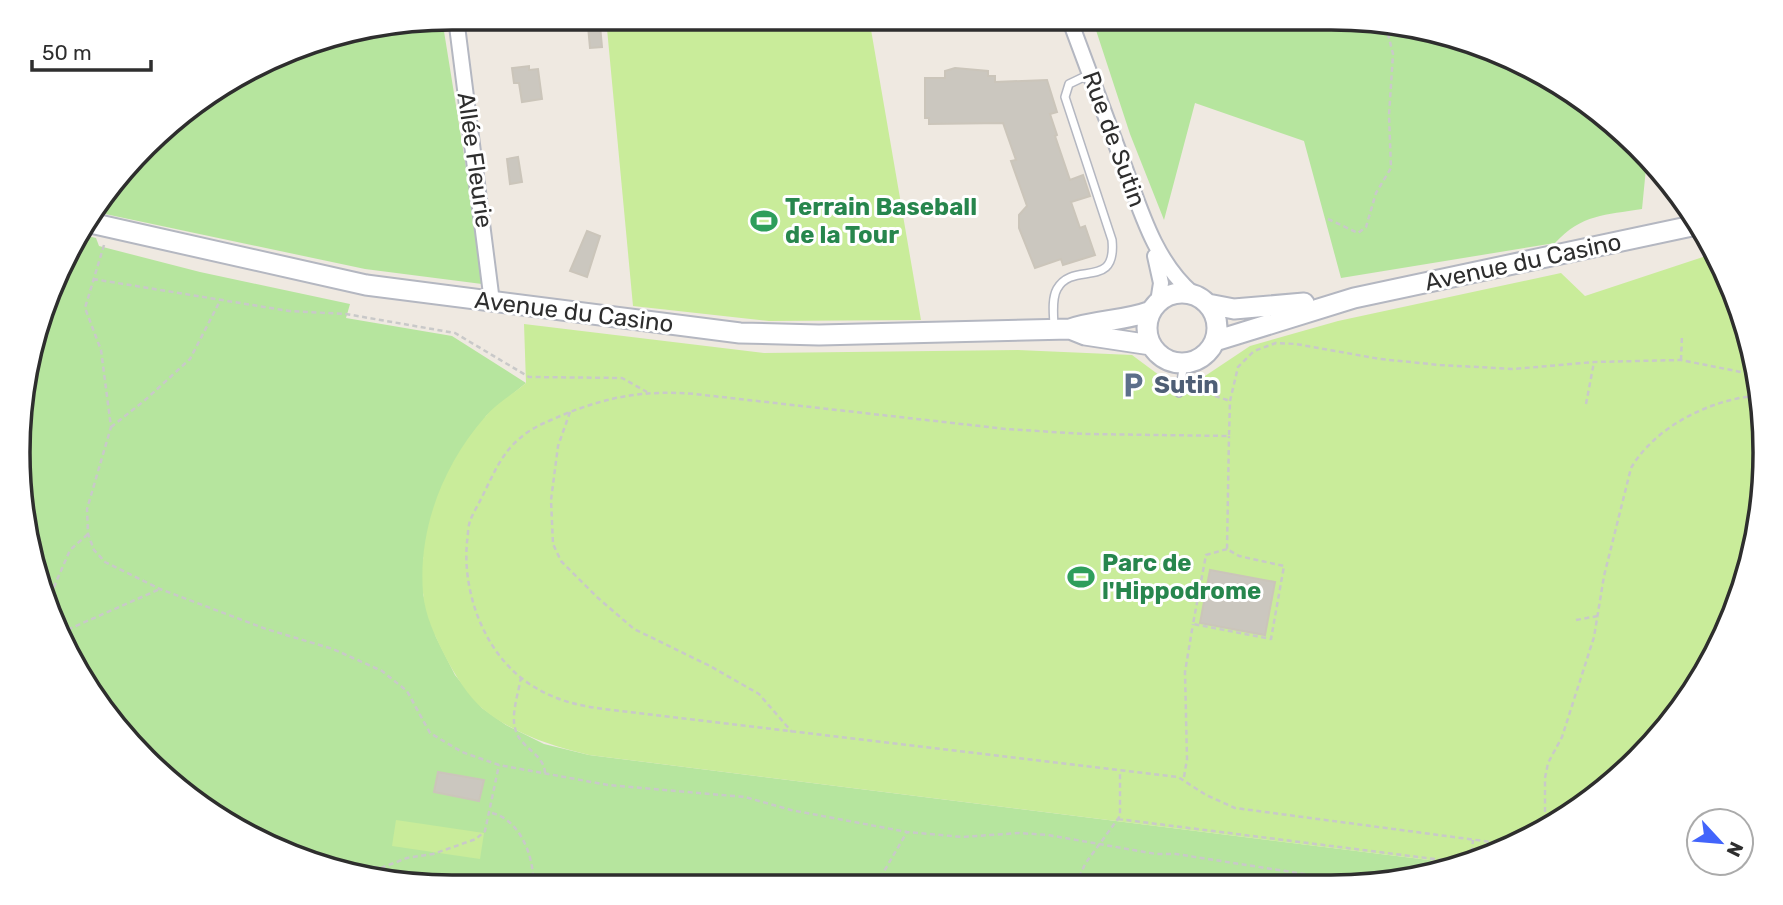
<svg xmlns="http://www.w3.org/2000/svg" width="1783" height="905" font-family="Rubik,sans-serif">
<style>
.green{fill:#b6e59e}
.pitch{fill:#c9ec9a}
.building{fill:#cbc7bf;stroke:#cbc5ba;stroke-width:2}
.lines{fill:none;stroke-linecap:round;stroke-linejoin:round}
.lane-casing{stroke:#b4b7c1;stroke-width:10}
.street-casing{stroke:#b4b7c1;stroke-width:18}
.secondary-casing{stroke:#b4b7c1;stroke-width:23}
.path{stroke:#c9c9c9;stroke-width:2.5;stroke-dasharray:5 3.5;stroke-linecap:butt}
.lane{stroke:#fff;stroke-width:7}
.street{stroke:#fff;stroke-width:14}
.secondary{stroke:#fff;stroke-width:19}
.labels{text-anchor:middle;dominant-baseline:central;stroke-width:6;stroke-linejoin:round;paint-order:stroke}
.street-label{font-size:24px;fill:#2e2e2e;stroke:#fff}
.leisure-label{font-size:24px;font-weight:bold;fill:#27864d;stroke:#fff;text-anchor:start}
.service-label{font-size:24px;font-weight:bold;fill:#4e5e75;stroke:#fff;text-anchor:start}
.rim{fill:none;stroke:#2e2e2e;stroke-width:3.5}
</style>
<rect width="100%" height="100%" fill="#efe9e1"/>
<path class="green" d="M1092 18H1359L1523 63 1647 158 1642 209C1605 215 1582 214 1555 243L1341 278 1304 141 1195 103 1164 220 1130 134Z
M442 19 468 180 482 284 365 269 91 211 187 108 312 41Z
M80 234 96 238 99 246 200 272 350 304 346 318 452 336 526 383 486 416 423 559V594L436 637 455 675 482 708 506 725 544 744 589 755 1461 864 1388 884 424 887 260 842 145 760 51 619 18 481 32 340Z"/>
<path class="pitch" d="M606 18H869L921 320 769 321 633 306Z
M1709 255 1743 313 1765 481 1720 645 1658 739 1573 814 1497 855 1461 864 589 755C551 746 514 734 483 709 468 696 455 675 446 658 436 638 425 616 423 593 418 529 443 465 485 417 496 404 513 394 526 383L524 324 764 353 1018 350 1132 355 1167 381 1196 382 1250 346 1338 321 1561 273 1585 296Z
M396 820 484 833 480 859 392 846Z"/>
<path class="building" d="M600 25 602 47 590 48 588 26Z
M529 66V70L538 69 542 99 522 102 519 83H514L512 68Z
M955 68 988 71V76H995V82L1047 80 1057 112 1050 114 1057 135 1055 136 1070 180 1083 175 1090 196 1071 202 1080 228 1085 226 1095 255 1063 265 1061 259 1035 268 1019 228V215L1027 206 1011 161 1016 160 1003 123 929 124V118H925V78H945V71Z
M518 157 522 182 510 184 507 159Z
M587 231 600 236 587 277 570 271Z
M1210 570 1275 582 1265 635 1200 623Z
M438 772 484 780 479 801 434 792Z"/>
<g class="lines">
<g class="lane-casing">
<path id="lane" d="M1054 328C1054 317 1051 300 1057 289 1073 260 1117 291 1112 240L1065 97 1069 84 1090 74
M1179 393 1184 363"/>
</g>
<g class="street-casing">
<path id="street" d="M456 18 492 302
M1069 18C1086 64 1103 110 1120 155 1139 204 1152 258 1192 293
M1155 256 1161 283 1158 302"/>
</g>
<g class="secondary-casing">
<path id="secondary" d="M86 222 366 285 740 333 819 335 1070 329C1096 320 1125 321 1151 311
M1147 328a35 35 0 1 1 70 0a35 35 0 1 1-70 0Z
M1208 304 1234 309 1304 303
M1070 329 1085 335 1151 345
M1215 341 1354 298 1692 226"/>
</g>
<path class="path" d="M1328 219 1358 233 1366 227 1376 193 1391 168 1389 115 1393 54 1386 26
M104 245 85 308 101 350 111 427 87 509 88 534 94 550 105 562 160 589 266 629 333 649 382 671 407 691 430 733 462 752 499 765 608 785 745 797 791 810 907 832 962 837 1019 833 1048 835 1156 854H1176L1368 884
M93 279 289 311 346 314 455 333 529 377 622 378 647 392
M1681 360 1682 335
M1215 396 1230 401
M1586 404 1594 362
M570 412 558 446 551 500 553 544 561 561 598 598 634 629 710 666 759 694 792 732
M111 427 144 401 190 359 221 299
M1227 549 1206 555 1193 624 1271 639 1284 566 1239 556 1227 549 1229 436
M47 603 70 550 88 534
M1576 620 1598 616
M60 633 160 589
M521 677C519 691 511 713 515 728 519 748 544 753 545 773
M1184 777 1187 759 1185 672 1193 624
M492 813C521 820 535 859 533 886
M1118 819 1466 863
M1545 829V778L1548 763 1562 737 1594 637 1604 576 1631 468C1655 427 1708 401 1753 396
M1514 845 1235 808 1206 795 1178 777 612 710C585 707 559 702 536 688 487 660 462 596 467 542 468 535 468 527 470 521 473 513 478 505 482 497 492 477 501 454 519 439 532 427 549 421 565 414 610 396 646 390 695 394L1006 429 1085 434 1229 436 1230 401 1238 367 1254 351 1276 343 1296 344 1380 359 1440 365 1514 369 1594 362 1681 360 1751 374
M1471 861 1473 840
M347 866 358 865 381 868 407 858 433 854 476 839 485 831 499 765
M876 885 907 832
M1076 885 1085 864 1120 816V771"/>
<use href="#lane" class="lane"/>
<use href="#street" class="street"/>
<use href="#secondary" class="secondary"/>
</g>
<defs>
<g id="stadium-bare" transform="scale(2.1)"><path d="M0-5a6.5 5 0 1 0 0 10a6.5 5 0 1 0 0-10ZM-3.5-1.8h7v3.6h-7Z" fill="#2e9e5b" stroke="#fff" stroke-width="2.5" paint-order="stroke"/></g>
<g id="parking-bare" transform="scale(2.1)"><path d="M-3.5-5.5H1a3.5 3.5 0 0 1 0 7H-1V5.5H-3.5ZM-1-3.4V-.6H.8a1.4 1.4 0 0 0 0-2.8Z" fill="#5c6f8a" stroke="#fff" stroke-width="2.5" paint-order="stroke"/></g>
</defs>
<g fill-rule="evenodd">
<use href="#stadium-bare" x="764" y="221"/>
<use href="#parking-bare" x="1133" y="385"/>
<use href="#stadium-bare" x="1081" y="577"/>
</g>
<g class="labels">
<g class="street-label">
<text transform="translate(1114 139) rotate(70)">Rue de Sutin</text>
<text transform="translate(475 160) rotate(82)">Allée Fleurie</text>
<text transform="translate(1523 262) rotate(-12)">Avenue du Casino</text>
<text transform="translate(574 312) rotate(7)">Avenue du Casino</text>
</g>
<g class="leisure-label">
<text x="785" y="207">Terrain Baseball<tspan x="785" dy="28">de la Tour</tspan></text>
<text x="1102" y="563">Parc de<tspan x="1102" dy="28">l'Hippodrome</tspan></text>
</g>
<g class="service-label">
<text x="1154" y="385">Sutin</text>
</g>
</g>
<path d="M0 0H1783V905H0ZM452 30H1331A422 422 0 0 1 1753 452V453A422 422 0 0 1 1331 875H452A422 422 0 0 1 30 453V452A422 422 0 0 1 452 30Z" fill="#fff" fill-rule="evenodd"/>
<path class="rim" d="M452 30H1331A422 422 0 0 1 1753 452V453A422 422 0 0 1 1331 875H452A422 422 0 0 1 30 453V452A422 422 0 0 1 452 30Z"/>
<g transform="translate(1720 842) rotate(116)"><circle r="33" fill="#ffffff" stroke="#ababab" stroke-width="2"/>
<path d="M0-5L12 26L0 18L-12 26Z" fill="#4264fb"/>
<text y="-10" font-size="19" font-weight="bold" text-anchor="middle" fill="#2e2e2e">N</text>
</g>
<path d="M32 60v10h119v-10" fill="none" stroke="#2e2e2e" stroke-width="3.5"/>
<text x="42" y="60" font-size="21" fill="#2e2e2e" stroke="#ffffff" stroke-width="5" paint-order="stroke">50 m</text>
</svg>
